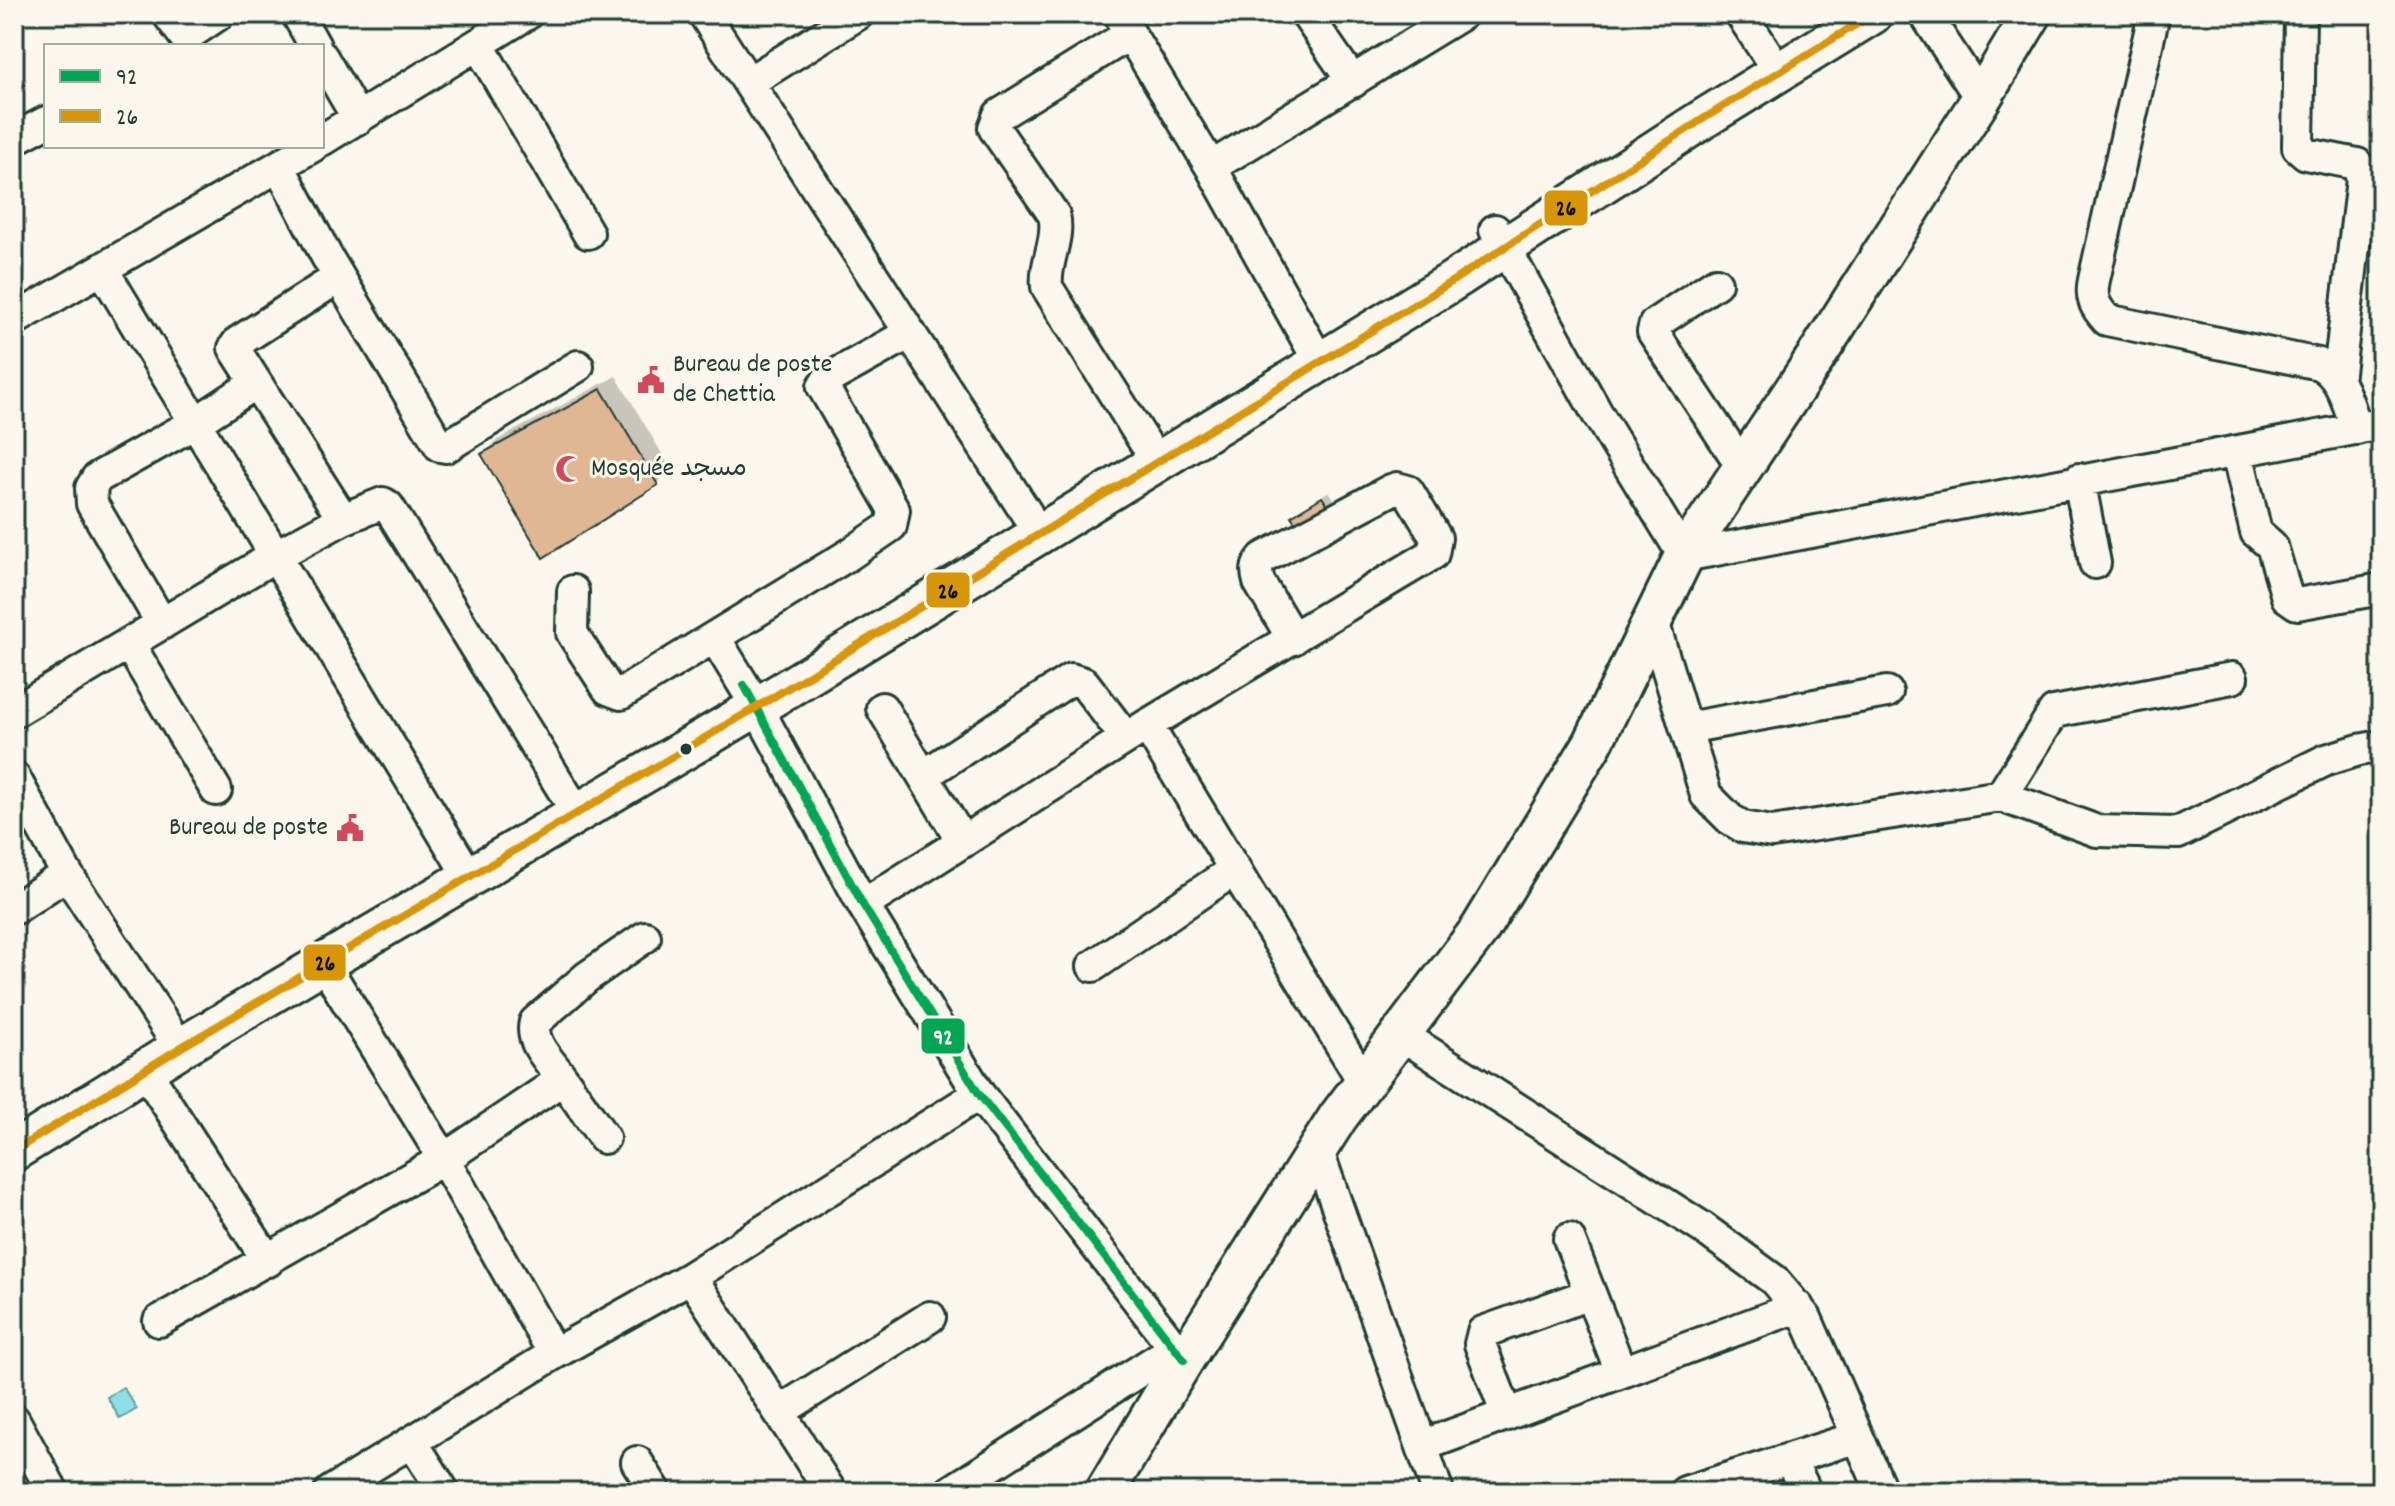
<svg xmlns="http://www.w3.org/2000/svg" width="2395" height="1506" font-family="Dekko,'Playpen Sans Arabic',sans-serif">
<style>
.water{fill:#8edfe7;stroke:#629e9f;stroke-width:2}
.shadow{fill:#0003}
.building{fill:#e1b692;stroke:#1f3d34;stroke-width:2}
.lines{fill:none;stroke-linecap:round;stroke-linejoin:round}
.minor-casing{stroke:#1f3d34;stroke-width:36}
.major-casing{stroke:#1f3d34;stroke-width:44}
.minor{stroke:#fbf7ec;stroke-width:30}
.major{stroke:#fbf7ec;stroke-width:38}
.bus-1-casing{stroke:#fbf7ec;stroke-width:14}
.bus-2-casing{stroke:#fbf7ec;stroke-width:14}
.bus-1{stroke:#00a651;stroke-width:8}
.bus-2{stroke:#d79608;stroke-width:8}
.bus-dot{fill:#1f3d34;stroke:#fbf7ec;stroke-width:3}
.labels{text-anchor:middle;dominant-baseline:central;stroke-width:6;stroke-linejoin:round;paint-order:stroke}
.poi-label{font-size:26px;fill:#1f3d34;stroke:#fbf7ec;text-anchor:start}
.line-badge{stroke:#fbf7ec;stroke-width:3}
.badge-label{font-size:22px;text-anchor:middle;font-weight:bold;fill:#fff}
.pale-badge-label{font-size:22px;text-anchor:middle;font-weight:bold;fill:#111}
</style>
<rect width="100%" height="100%" fill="#fbf7ec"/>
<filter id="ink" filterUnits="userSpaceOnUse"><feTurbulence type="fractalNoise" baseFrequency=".0125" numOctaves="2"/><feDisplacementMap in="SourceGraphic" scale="16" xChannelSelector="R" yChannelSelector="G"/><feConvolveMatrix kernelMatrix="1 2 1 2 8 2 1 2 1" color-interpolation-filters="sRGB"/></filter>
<g filter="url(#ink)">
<path class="water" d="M123 1387 137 1409 120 1419 107 1397Z"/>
<path class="shadow" d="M616 376 671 469 657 483 543 555 483 455 497 440Z
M1329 491 1339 507 1294 516 1301 510Z"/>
<path class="building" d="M601 389 658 485 543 558 481 454Z
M1322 497 1334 515 1304 535 1291 516Z"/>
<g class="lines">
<g class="minor-casing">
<path id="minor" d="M168 14 185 37 219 14
M297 14 315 46
M704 14 1027 514
M1118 14 1211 167 1320 363
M1306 14 1353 82
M1741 14 1767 54
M1925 14 1981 99
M2154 14 2094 280C2090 298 2095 307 2107 320L2319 364C2343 376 2348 406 2357 429
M2300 14 2298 147 2306 154 2357 164 2362 179 2338 381
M1130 34 999 115 994 128 1054 215C1060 239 1044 263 1047 287L1145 443
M478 44 588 233
M322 57 358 119
M749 82 858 14
M14 139 46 122
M322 140 527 14
M279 166 327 257 440 446 446 447 578 366
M1211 167 1462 14
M1495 230 1597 413 1684 556 2381 424
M103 270 470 878
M339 277 238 342 234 348 343 519
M1716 283 1655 324 1653 332 1744 469
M14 320 313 146
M2237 452 2256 532 2272 546 2287 597 2297 604 2381 589
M2079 479 2095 563
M573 591 572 633 608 689 621 694 850 554 891 526 894 510 823 387 828 379 910 333
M1652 618 1706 795 1730 819 1743 827 1772 832 2001 796 2097 831 2178 833 2326 760 2359 750 2381 746
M162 624 92 504 91 488 97 478 195 423 256 383
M715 638 757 707 863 905 979 1094 1184 1360
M129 644 216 790
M882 708 963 842
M14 712 275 556 343 519 383 503 388 506 566 795
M1147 725 1363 1081
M1686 728 1887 692
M923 776 1071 679 1084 683 1126 738
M14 777 67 874 180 1048
M2001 796 2054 712 2232 678
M863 905 1147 725 1433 554 1436 538 1408 491 1397 488 1391 490 1263 558C1256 566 1256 572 1259 582L1293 639
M14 909 67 874
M324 964 444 1159 554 1354
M1093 966 1235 869
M1400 1034 1703 1228 1774 1280 1806 1318 1882 1492
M145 1070 268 1261
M563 1079 604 1138
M1317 1149 1438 1492
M1569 1239 1621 1372
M691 1277 831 1492
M159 1321 444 1159 563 1079C552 1063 529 1043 535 1022L587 977 645 937
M779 1412 930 1317
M1507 1415 1480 1344 1483 1332 1590 1294
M14 1420 53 1492
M412 1442 444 1492
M1422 1446 1798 1307
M1790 1459 1806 1492
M637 1462 656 1492
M330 1492 554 1354 691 1277 979 1094
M950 1492 1175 1348
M1685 1492 1858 1437"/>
</g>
<g class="major-casing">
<path id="major" d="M14 1151 180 1048 757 707 1448 284 1703 119 1873 14
M1105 1492 1184 1360 1338 1117 1480 929 1593 743 1684 556 1816 357 1981 99 2032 14"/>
</g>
<use href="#minor" class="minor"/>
<use href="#major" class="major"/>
<g class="bus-1-casing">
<path id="bus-1" d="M744 685 863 905 979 1094 1184 1360"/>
</g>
<g class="bus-2-casing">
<path id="bus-2" d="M14 1151 180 1048 757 707 1448 284 1703 119 1873 14"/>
</g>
<use href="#bus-1" class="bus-1"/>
<use href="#bus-2" class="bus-2"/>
</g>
</g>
<defs>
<g id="civic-bare" transform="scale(2.16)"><path d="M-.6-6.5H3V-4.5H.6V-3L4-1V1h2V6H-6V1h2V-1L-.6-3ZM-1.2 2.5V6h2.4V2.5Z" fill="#d1495b" stroke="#fbf7ec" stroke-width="2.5" paint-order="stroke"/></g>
<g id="mosque-bare" transform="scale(2.16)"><path d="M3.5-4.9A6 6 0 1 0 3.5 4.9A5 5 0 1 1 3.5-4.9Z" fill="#d1495b" stroke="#fbf7ec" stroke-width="2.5" paint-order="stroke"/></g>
</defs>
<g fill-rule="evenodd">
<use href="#civic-bare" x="651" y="380"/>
<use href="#mosque-bare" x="569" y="469"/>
<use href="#civic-bare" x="350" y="828"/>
</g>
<circle class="bus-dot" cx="686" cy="749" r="7"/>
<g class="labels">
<g class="poi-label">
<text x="673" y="365">Bureau de poste<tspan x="673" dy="30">de Chettia</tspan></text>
<text x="591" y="469">Mosquée مسجد</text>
<text x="328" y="828" text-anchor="end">Bureau de poste</text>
</g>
</g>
<g class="line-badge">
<rect x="1543" y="189" width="46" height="38" rx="8" fill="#d79608"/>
<rect x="925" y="571" width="46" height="38" rx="8" fill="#d79608"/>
<rect x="302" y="943" width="45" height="39" rx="8" fill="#d79608"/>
<rect x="920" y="1017" width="46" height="38" rx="8" fill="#00a651"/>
</g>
<g class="badge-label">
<text x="943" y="1044">92</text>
</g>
<g class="pale-badge-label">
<text x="1566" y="215">26</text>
<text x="948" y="598">26</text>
<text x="325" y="970">26</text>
</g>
<rect width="2395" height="1506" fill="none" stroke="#fbf7ec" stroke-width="48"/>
<rect x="24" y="24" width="2347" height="1458" fill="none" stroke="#1f3d34" stroke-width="3" filter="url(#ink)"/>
<rect x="44" y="44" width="280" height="104" fill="#fbf7ec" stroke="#a3ada2" stroke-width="2"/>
<rect x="60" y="70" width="40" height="12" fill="#00a651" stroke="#a3ada2" stroke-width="2"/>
<text x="116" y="84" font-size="24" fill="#1f3d34">92</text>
<rect x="60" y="110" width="40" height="12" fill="#d79608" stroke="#a3ada2" stroke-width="2"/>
<text x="116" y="124" font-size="24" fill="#1f3d34">26</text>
</svg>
